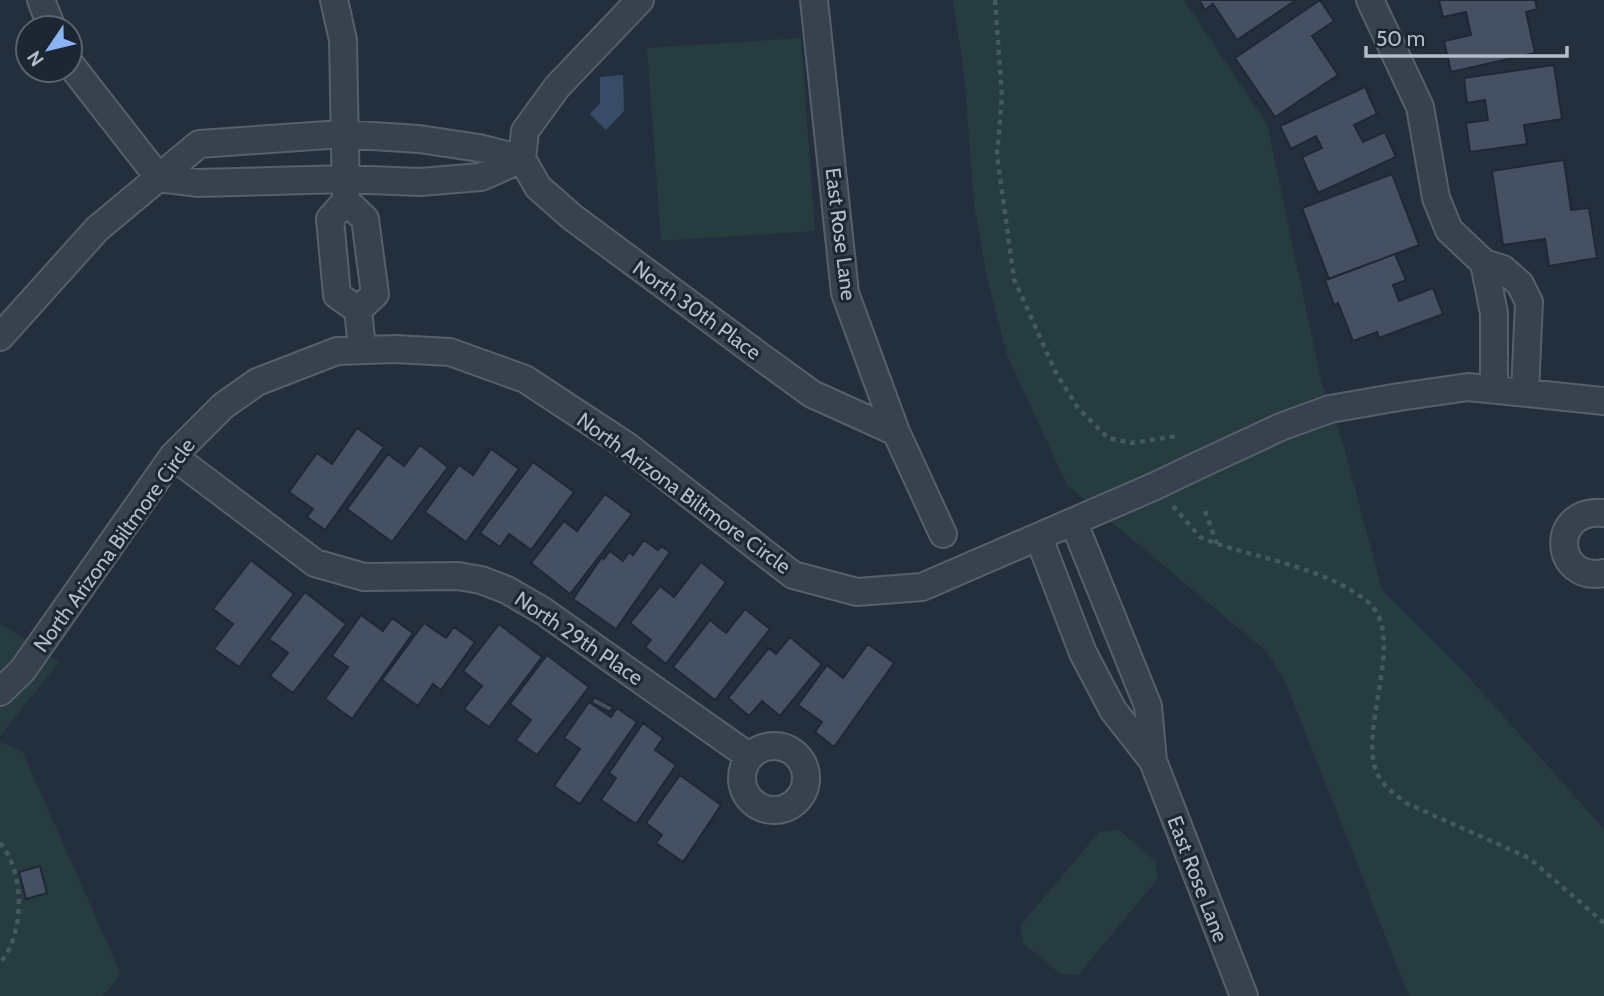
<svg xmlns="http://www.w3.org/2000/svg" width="1604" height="996" font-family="Cabin,sans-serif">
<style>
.green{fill:#263c3f}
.water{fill:#394c67}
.building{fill:#455162;stroke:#1f2835;stroke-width:2}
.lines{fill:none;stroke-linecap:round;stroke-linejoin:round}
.street-casing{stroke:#565f6c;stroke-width:30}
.path{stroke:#44595c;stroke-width:4.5;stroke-dasharray:5 5;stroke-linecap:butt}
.street{stroke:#38414e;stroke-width:26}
.street-bridge-casing{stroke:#565f6c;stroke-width:30;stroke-linecap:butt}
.street-bridge{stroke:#38414e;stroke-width:26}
.labels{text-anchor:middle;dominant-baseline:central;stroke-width:6;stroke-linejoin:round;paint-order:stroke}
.street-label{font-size:21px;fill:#b4bcc9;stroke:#1d2633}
</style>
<rect width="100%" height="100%" fill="#242f3e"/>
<path class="green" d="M953 0H1184L1267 124 1322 385 1343 443 1382 590 1463 671 1604 829V996H1409L1286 683 1267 652 1067 485 1007 355 987 278 974 204 964 73Z
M801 38 815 231 661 241 647 48Z
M0 623 59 662 0 736Z
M0 742 22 751 121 974 103 996H0Z
M1119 830 1156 862 1157 880 1078 975 1060 974 1023 943 1020 926 1099 832Z"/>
<path class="water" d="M623 75 624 111 606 130 590 114 600 103V77Z"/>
<path class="building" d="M1199 0H1296L1237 40 1213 4 1205 10Z
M1320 0 1334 21 1312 36 1338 75 1275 117 1235 58Z
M1439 0H1535L1537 9 1526 12 1535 53 1451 72 1444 41 1471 35 1466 12 1443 17Z
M1554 65 1562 119 1524 125 1527 144 1470 152 1466 123 1488 120 1485 100 1467 103 1464 78Z
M1365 87 1377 114 1354 125 1363 142 1385 132 1396 157 1318 193 1302 157 1322 148 1316 136 1291 149 1280 126Z
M1564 160 1571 210 1589 208 1597 258 1549 266 1545 239 1503 245 1492 171Z
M1392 174 1419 245 1329 279 1302 208Z
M1395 254 1406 280 1393 285 1399 301 1433 288 1443 314 1379 338 1377 332 1353 341 1338 303 1334 305 1325 280Z
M357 428 384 447 325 530 307 517 313 509 289 492 317 453 332 464Z
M420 445 448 467 392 542 347 509 388 454 404 466Z
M491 449 519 469 466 542 425 512 459 465 473 475Z
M533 462 574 492 531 550 509 534 500 547 480 533Z
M605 494 632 514 570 594 531 563 564 521 577 531Z
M644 540 658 550 661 546 670 552 616 629 573 599 602 557 604 559 610 551 623 561 629 552 633 555Z
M251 560 294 594 239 667 214 649 233 624 213 609Z
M701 562 726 582 666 664 645 647 651 640 630 623 660 586 674 597Z
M305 592 346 624 293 693 270 676 288 653 269 639Z
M745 609 770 629 715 700 673 667 710 620 726 633Z
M361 615 383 631 392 618 413 633 352 719 325 699 348 667 332 656Z
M424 623 446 638 454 627 475 642 441 690 433 684 418 706 382 680Z
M499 624 542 657 489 727 464 709 482 686 463 671Z
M790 637 822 664 780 716 762 701 749 716 728 698 769 648 776 654Z
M868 644 894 663 834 747 815 732 822 722 798 705 827 665 843 678Z
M547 655 589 687 537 755 516 740 531 720 510 704Z
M594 697 613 707 610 712 592 703Z
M589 702 611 717 617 708 637 722 580 804 554 786 580 749 564 738Z
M643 723 663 738 655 750 676 765 636 824 601 800 616 778 609 773Z
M680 775 721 805 683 862 656 843 662 835 646 823Z
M40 866 47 893 26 899 19 872Z"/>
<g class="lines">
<g class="street-casing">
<path id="street" d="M41 0 52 28
M334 0 343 40 346 201 330 219 337 295 358 310 362 348
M814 0 845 293 896 432 943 534
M1370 0 1420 107 1436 198 1449 230 1484 263 1503 269 1520 284 1529 302 1525 392
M70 64 159 178
M522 159 525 131 557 87 640 0
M159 178 199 183 345 179 420 182 481 177 522 159
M346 201 365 219 375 294 358 310
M1484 263 1494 313V389
M0 337 97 229 199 144 342 134 419 139 479 148 522 159 538 187 572 217 761 357 812 394 896 432
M173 456 315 563 364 577 458 576 481 580 507 590 543 611 750 757
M1199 465 1283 426 1330 409 1399 397 1468 387 1604 401
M1604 513C1548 508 1554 583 1604 573
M1074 523 1148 706 1153 761 1244 996
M1039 538 1083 653 1113 710 1153 761
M0 692 22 671 173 456 223 406 257 382 337 351 395 349 450 352 525 379 627 446 793 575 857 592 922 587 1153 487
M742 778a32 32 0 1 1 64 0a32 32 0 1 1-64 0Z"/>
</g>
<path class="path" d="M995 0 1002 96 997 155 1014 279 1055 371 1078 408 1108 438 1131 443 1177 436
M1173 506 1200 537 1212 542C1261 559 1325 568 1367 601 1410 636 1354 733 1379 777 1386 788 1396 795 1406 803L1529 858 1604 923
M1205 511 1217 544
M0 843C25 872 25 934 0 963"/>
<use href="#street" class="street"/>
<g class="street-bridge-casing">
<path id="street-bridge" d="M1153 487 1199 465"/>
</g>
<use href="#street-bridge" class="street-bridge"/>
</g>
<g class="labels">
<g class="street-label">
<text transform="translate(841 234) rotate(83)">East Rose Lane</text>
<text transform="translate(697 310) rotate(36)">North 30th Place</text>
<text transform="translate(684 493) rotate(36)">North Arizona Biltmore Circle</text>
<text transform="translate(114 545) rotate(-54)">North Arizona Biltmore Circle</text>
<text transform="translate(579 638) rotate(34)">North 29th Place</text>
<text transform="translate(1198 879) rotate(69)">East Rose Lane</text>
</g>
</g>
<g transform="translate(49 49) rotate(235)"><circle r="33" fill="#1d2633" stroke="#59626f" stroke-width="2"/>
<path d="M0-5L12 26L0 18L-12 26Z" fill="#8ab4f8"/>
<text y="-10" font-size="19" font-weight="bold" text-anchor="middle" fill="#b4bcc9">N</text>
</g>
<path d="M1366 46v10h201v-10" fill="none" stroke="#b4bcc9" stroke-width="3.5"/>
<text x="1376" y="46" font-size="21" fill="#b4bcc9" stroke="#1d2633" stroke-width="5" paint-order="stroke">50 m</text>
</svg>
